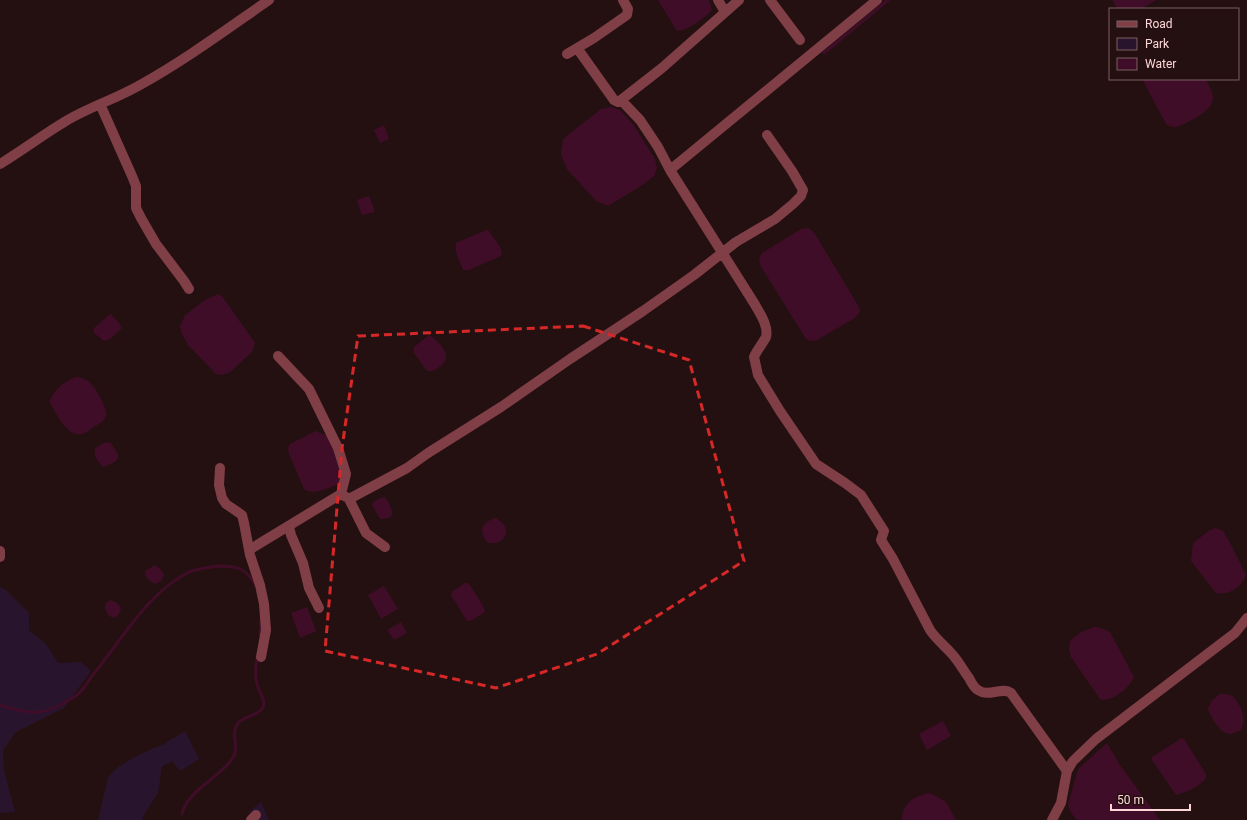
<svg xmlns="http://www.w3.org/2000/svg" width="1247" height="820" font-family="Roboto,sans-serif">
<style>
.green{fill:#29142e}
.water{fill:#400d28}
.lines{fill:none;stroke-linecap:round;stroke-linejoin:round}
.stream{stroke:#400d28;stroke-width:3}
.minor{stroke:#803e47;stroke-width:10}
.marked{fill:none;stroke:#d62828;stroke-width:3;stroke-dasharray:8 5;stroke-linejoin:round}
</style>
<rect width="100%" height="100%" fill="#241010"/>
<path class="green" d="M0 587 6 590 29 613V630L46 644 58 663 81 662 91 671 64 708 16 732 3 750 4 770 15 812 0 813Z
M185 731 199 759 180 771 172 761 162 766 158 793 145 813 142 820H98L108 777 118 767 140 754 164 744Z
M261 802 269 820H247L250 811Z"/>
<path class="water" d="M658 0H709L712 10C705 18 688 30 677 31Z
M1112 0H1156L1141 9H1118Z
M1142 79H1206C1208 84 1212 91 1213 97 1213 99 1212 104 1210 106 1206 113 1183 126 1175 127 1171 127 1169 126 1166 124Z
M611 107 620 110 633 124 655 159 657 168 654 176 644 184 608 206 596 201 567 169 561 155 563 139 601 109Z
M384 125 389 139 380 143 374 130Z
M369 196 375 212 362 215 357 200Z
M809 228 815 234 859 307 860 312 855 318 817 340 810 341 806 339 760 265 759 258 762 253 801 229Z
M486 230 489 231 500 247 502 253 501 256 469 270H463C460 261 454 253 456 243Z
M218 294 222 296 255 343 252 352 230 372 222 375 216 374 188 345 181 332 180 326 185 315 205 300Z
M111 314 119 323 122 328 110 339 104 341 94 333V328L108 316Z
M429 335C435 338 447 350 446 357 446 362 442 365 439 367 434 371 432 372 427 371L414 353V347Z
M76 377C81 377 84 379 88 381 94 385 109 410 106 416 104 422 97 425 92 428 89 431 83 435 78 434 66 434 55 412 50 402 52 391 66 380 76 377Z
M316 431 328 436C332 446 347 474 338 484 329 488 312 496 304 489L289 454 288 448 290 444Z
M106 442 111 443 118 454V458L116 461 104 467C98 463 93 455 95 448Z
M383 497 386 498C391 508 399 520 380 519L372 505 373 502Z
M496 518C513 527 507 545 488 543 478 531 481 522 496 518Z
M1216 528 1223 531 1228 539 1246 575C1242 587 1228 596 1216 593L1191 561 1193 543 1210 530Z
M155 565 159 568 164 574 162 580 156 584C149 582 146 578 145 571Z
M465 583H468L470 585 483 606 485 612 470 621H467L451 595 452 592Z
M384 586 398 609 381 619 368 595Z
M110 600 117 603 121 608 119 614 115 618 109 616 105 609 106 603Z
M307 607 316 631 300 638 291 613Z
M401 622 407 633 394 640 387 630Z
M1095 627 1103 629 1110 632 1134 677C1130 687 1112 703 1100 699L1071 657 1069 649 1070 641 1081 632Z
M1220 694C1231 694 1232 694 1238 703 1243 711 1247 725 1239 731 1236 732 1232 734 1230 734 1220 734 1211 717 1208 709L1212 700Z
M943 721 951 736 927 750 919 734Z
M1182 738 1184 739 1206 774V778C1199 787 1187 792 1176 795L1152 760V757Z
M1107 743 1120 765 1160 820H1077L1071 813 1068 805 1078 769Z
M930 793 946 802 956 820H902C902 803 914 796 930 793Z"/>
<g class="lines">
<path class="stream" d="M824 53 888 0
M260 635 261 621
M0 705C25 713 40 717 64 703 68 700 74 698 77 695 83 690 88 682 92 676 122 640 146 594 189 572 196 569 211 567 219 566 238 566 246 568 256 586
M182 814C186 791 223 776 234 756 239 746 230 732 238 723 244 716 259 716 263 707 266 701 260 693 258 687 254 677 256 667 257 657"/>
<path class="minor" d="M718 0 725 12
M770 0 800 40
M577 48 614 100 618 102 621 100 640 120 658 147 670 170 754 303C759 312 769 326 766 337 763 343 757 350 754 357L758 375 780 411 816 464 845 483 861 495 884 531 881 540 893 559 930 630C936 639 944 645 951 653 958 660 963 670 969 678 971 682 974 688 978 690 989 698 1002 686 1011 693L1067 771
M567 54 594 38 627 15 628 9 623 0
M621 100 662 68 739 0
M100 104 132 176 136 186V208L141 218 156 244 184 281 189 289
M0 164C23 150 44 134 66 121 89 107 116 99 140 85 185 60 227 29 269 0
M670 170 877 0
M278 356 309 389 338 448 346 474 341 494
M220 468 219 485 222 498 226 504 242 515 244 523 250 555 260 585 264 604 266 630 261 657
M289 527 291 535 303 563 309 588 319 608
M385 547 366 533 349 499 407 468 428 453 501 407 570 359 643 311 694 275 736 242 775 219 793 204 801 196 803 190 792 171 767 135
M249 550 341 494 346 497
M0 551V557
M251 820 256 815
M1052 820 1061 803 1067 771 1073 761 1096 739 1235 633 1247 618"/>
</g>
<path class="marked" d="M583 326 689 360 744 561 597 654 496 688 325 651 342 448 358 336Z"/>
<rect x="1109" y="8" width="130" height="72" fill="#241010" stroke="#7b5f60"/>
<rect x="1117" y="21" width="20" height="6" fill="#803e47" stroke="#7b5f60"/>
<text x="1145" y="28" font-size="12" fill="#fdd6d8">Road</text>
<rect x="1117" y="38" width="20" height="12" fill="#29142e" stroke="#7b5f60"/>
<text x="1145" y="48" font-size="12" fill="#fdd6d8">Park</text>
<rect x="1117" y="58" width="20" height="12" fill="#400d28" stroke="#7b5f60"/>
<text x="1145" y="68" font-size="12" fill="#fdd6d8">Water</text>
<path d="M1111 804v6h79v-6" fill="none" stroke="#fdd6d8" stroke-width="2"/>
<text x="1117" y="804" font-size="12" fill="#fdd6d8" stroke="#241010" stroke-width="3" paint-order="stroke">50 m</text>
</svg>
